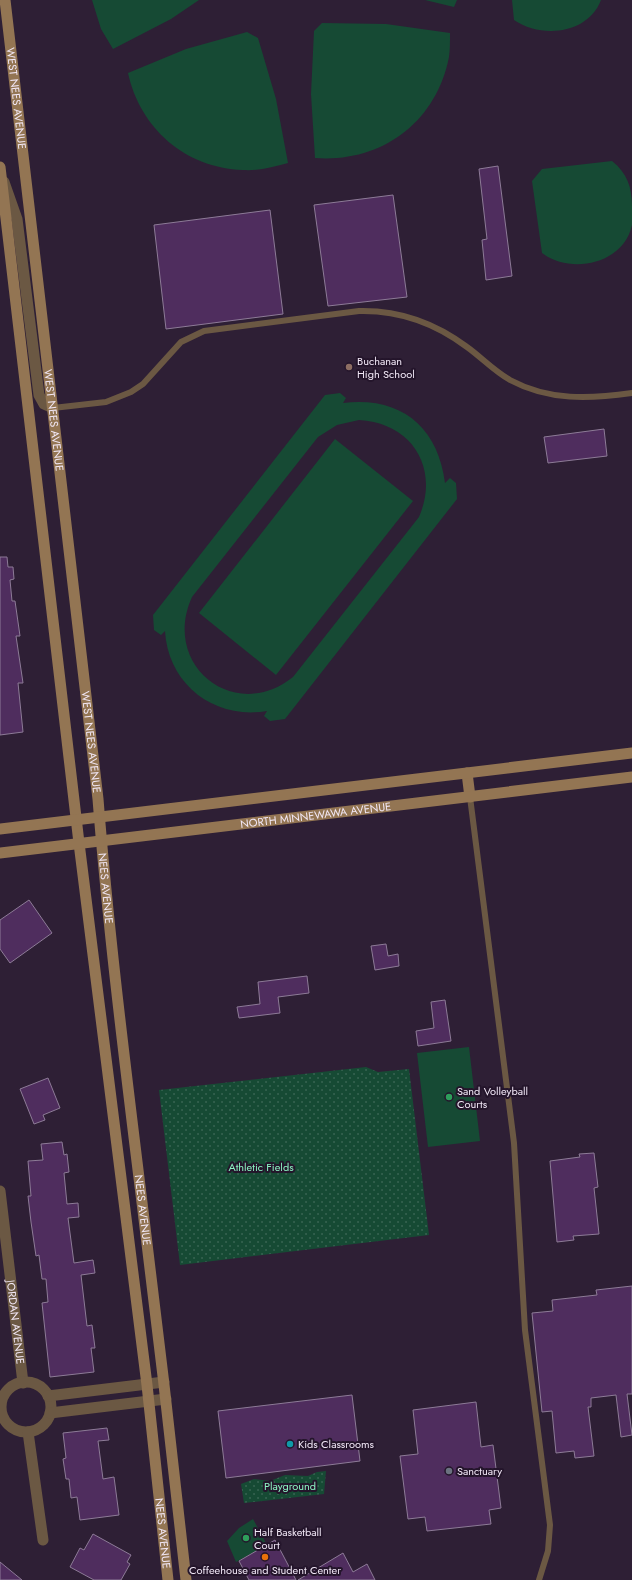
<svg xmlns="http://www.w3.org/2000/svg" width="632" height="1580" font-family="Jost,sans-serif">
<style>
.grass{fill:#164a34;fill-rule:evenodd}
.park{fill:url(#park-dots)}
.building{fill:#4f2d5e;stroke:#8d7b97}
.lines{fill:none;stroke-linecap:round;stroke-linejoin:round}
.service{stroke:#6b5843;stroke-width:6}
.minor{stroke:#6b5843;stroke-width:11}
.tertiary{stroke:#6b5843;stroke-width:11}
.secondary{stroke:#937553;stroke-width:11}
.education-dot{fill:#8d6e63;stroke:#24152b;stroke-width:1.5}
.leisure-dot{fill:#2e9e5b;stroke:#24152b;stroke-width:1.5}
.culture-dot{fill:#0f9aa8;stroke:#24152b;stroke-width:1.5}
.worship-dot{fill:#6b7280;stroke:#24152b;stroke-width:1.5}
.food-dot{fill:#e8710a;stroke:#24152b;stroke-width:1.5}
.labels{text-anchor:middle;dominant-baseline:central;stroke-width:4;stroke-linejoin:round;paint-order:stroke}
.street-label{font-size:11px;fill:#f2e8f7;stroke:#24152b}
.poi-label{font-size:11px;fill:#f2e8f7;stroke:#24152b;text-anchor:start}
.park-label{font-size:11px;fill:#8df5c3;stroke:#24152b}
</style>
<defs>
<pattern id="park-dots" width="8" height="8" patternUnits="userSpaceOnUse"><rect width="8" height="8" fill="#164a34"/><path d="M2 2h.1M6 6h.1" fill="none" stroke="#386452" stroke-width="1.8" stroke-linecap="round"/></pattern>
</defs>
<rect width="100%" height="100%" fill="#2e1f35"/>
<path class="grass" d="M92 0H199L171 19 113 49 101 29Z
M425 0H457L454 7Z
M512 0H601C588 34 542 39 514 20Z
M322 23 386 24 450 33C450 41 450 50 449 57 436 123 381 163 315 158L311 94 314 31Z
M247 32 258 38 276 99 288 163C273 167 259 171 243 170 185 168 140 128 128 73L186 49Z
M612 161C627 173 632 187 632 206 632 212 632 219 632 225 624 264 571 275 542 253L532 181 542 169Z
M340 393 346 398 343 403C400 396 438 426 445 483L450 478 456 483 457 499 285 719 270 721 264 716 267 711C214 720 168 684 165 631L161 635 154 630 153 615 325 395ZM359 420C412 423 440 468 419 517L293 677C234 724 161 665 192 597L318 437 337 425Z
M335 439 413 501 276 675 199 613Z
M469 1047 480 1141 428 1147 417 1053Z
M253 1519 267 1545 236 1562 227 1541 239 1528Z"/>
<path class="park" d="M366 1067 378 1072 409 1069 429 1235 180 1265 159 1090Z
M326 1471 324 1494 244 1503 241 1484 254 1479 270 1481 285 1475 308 1476 317 1472Z"/>
<path class="building" d="M498 166 512 276 486 280 482 240 487 239 479 169Z
M393 195 407 297 328 306 314 205Z
M270 210 283 314 166 329 154 225Z
M604 429 607 456 548 463 544 437Z
M0 557H7L8 567H13L14 579 10 580 12 601H15L20 636H16L23 683H18L23 732 0 735Z
M29 900 52 933 10 963 0 949V920Z
M386 944 388 956 398 954 399 966 375 970 371 946Z
M307 976 309 993 278 997 280 1013 239 1018 237 1007 260 1004 258 982Z
M445 1000 451 1041 418 1046 416 1031 434 1028 431 1002Z
M48 1078 60 1108 43 1115 45 1120 34 1124 20 1089Z
M62 1142 64 1155 67 1154 69 1172 64 1173 67 1204 78 1203 79 1217 68 1218 74 1263 93 1260 95 1273 81 1275 87 1326 92 1325 95 1348H91L94 1372 50 1377 42 1303 48 1302 46 1279H42L39 1255 36 1256 31 1222 28 1196H31L28 1161 43 1160 41 1144Z
M594 1153 598 1187 594 1188 599 1234 573 1236 574 1240 557 1242 550 1161 580 1157 579 1154Z
M632 1286V1394H627L632 1435 621 1437 616 1395 591 1398V1407H588L594 1456 575 1458 574 1451 556 1453 552 1411 542 1412 532 1313 553 1311 552 1300 597 1295 596 1290Z
M352 1395 360 1461 226 1478 218 1411Z
M476 1402 481 1447 493 1445 501 1508 489 1510 491 1524 427 1531 425 1517 408 1519 400 1456 418 1454 413 1410Z
M107 1428 109 1440 98 1441 103 1479 114 1477 119 1515 80 1520 77 1497 71 1498 69 1479H66L63 1459 66 1458 63 1433Z
M93 1534 131 1555 127 1562 130 1564 121 1580H94L70 1567 80 1548 84 1550Z
M275 1540 296 1580H249L239 1561Z
M343 1553 353 1572 367 1564 375 1580H298Z
M0 1562 22 1580H0Z"/>
<g class="lines">
<path class="service" d="M53 408 106 402 131 392 143 384 181 342 204 331 359 311C399 310 435 323 467 347 481 357 494 371 510 380 549 401 590 399 632 393
M470 797 514 1143 525 1330 550 1525 548 1551 539 1580"/>
<g class="minor">
<path id="s1" d="M0 1191 23 1383"/>
<circle cx="26" cy="1407" r="25"/>
<path d="M48 1396 164 1382"/>
<path d="M50 1413 166 1399"/>
<path d="M28 1432 43 1540"/>
</g>
<path class="tertiary" d="M4 182 17 219 39 395 44 404 53 408"/>
<g class="secondary">
<path id="s2" d="M5 0 98 799C109 940 127 1079 144 1219 159 1339 173 1460 186 1580"/>
<path id="s3" d="M0 167 79 843 147 1385 168 1580"/>
<path d="M467 773 470 797"/>
<path d="M0 829 632 753"/>
<path id="s4" d="M0 853 632 777"/>
</g>
</g>
<circle class="education-dot" cx="349" cy="367" r="4"/>
<g class="leisure-dot">
<circle cx="449" cy="1097" r="4"/>
<circle cx="246" cy="1538" r="4"/>
</g>
<circle class="culture-dot" cx="290" cy="1444" r="4"/>
<circle class="worship-dot" cx="449" cy="1471" r="4"/>
<circle class="food-dot" cx="265" cy="1557" r="4"/>
<g class="labels">
<g class="street-label">
<text stroke="none"><textPath href="#s2" startOffset="99">WEST NEES AVENUE</textPath></text>
<text stroke="none"><textPath href="#s2" startOffset="423">WEST NEES AVENUE</textPath></text>
<text stroke="none"><textPath href="#s2" startOffset="747">WEST NEES AVENUE</textPath></text>
<text stroke="none"><textPath href="#s4" startOffset="318">NORTH MINNEWAWA AVENUE</textPath></text>
<text stroke="none"><textPath href="#s2" startOffset="894">NEES AVENUE</textPath></text>
<text stroke="none"><textPath href="#s2" startOffset="1218">NEES AVENUE</textPath></text>
<text stroke="none"><textPath href="#s1" startOffset="132">JORDAN AVENUE</textPath></text>
<text stroke="none"><textPath href="#s3" startOffset="1376">NEES AVENUE</textPath></text>
</g>
<g class="poi-label">
<text x="357" y="361">Buchanan<tspan x="357" dy="13">High School</tspan></text>
<text x="457" y="1091">Sand Volleyball<tspan x="457" dy="13">Courts</tspan></text>
<text x="298" y="1444">Kids Classrooms</text>
<text x="457" y="1471">Sanctuary</text>
<text x="254" y="1532">Half Basketball<tspan x="254" dy="13">Court</tspan></text>
<text x="265" y="1570" text-anchor="middle">Coffeehouse and Student Center</text>
</g>
<g class="park-label">
<text x="261" y="1167">Athletic Fields</text>
<text x="290" y="1486">Playground</text>
</g>
</g>
</svg>
